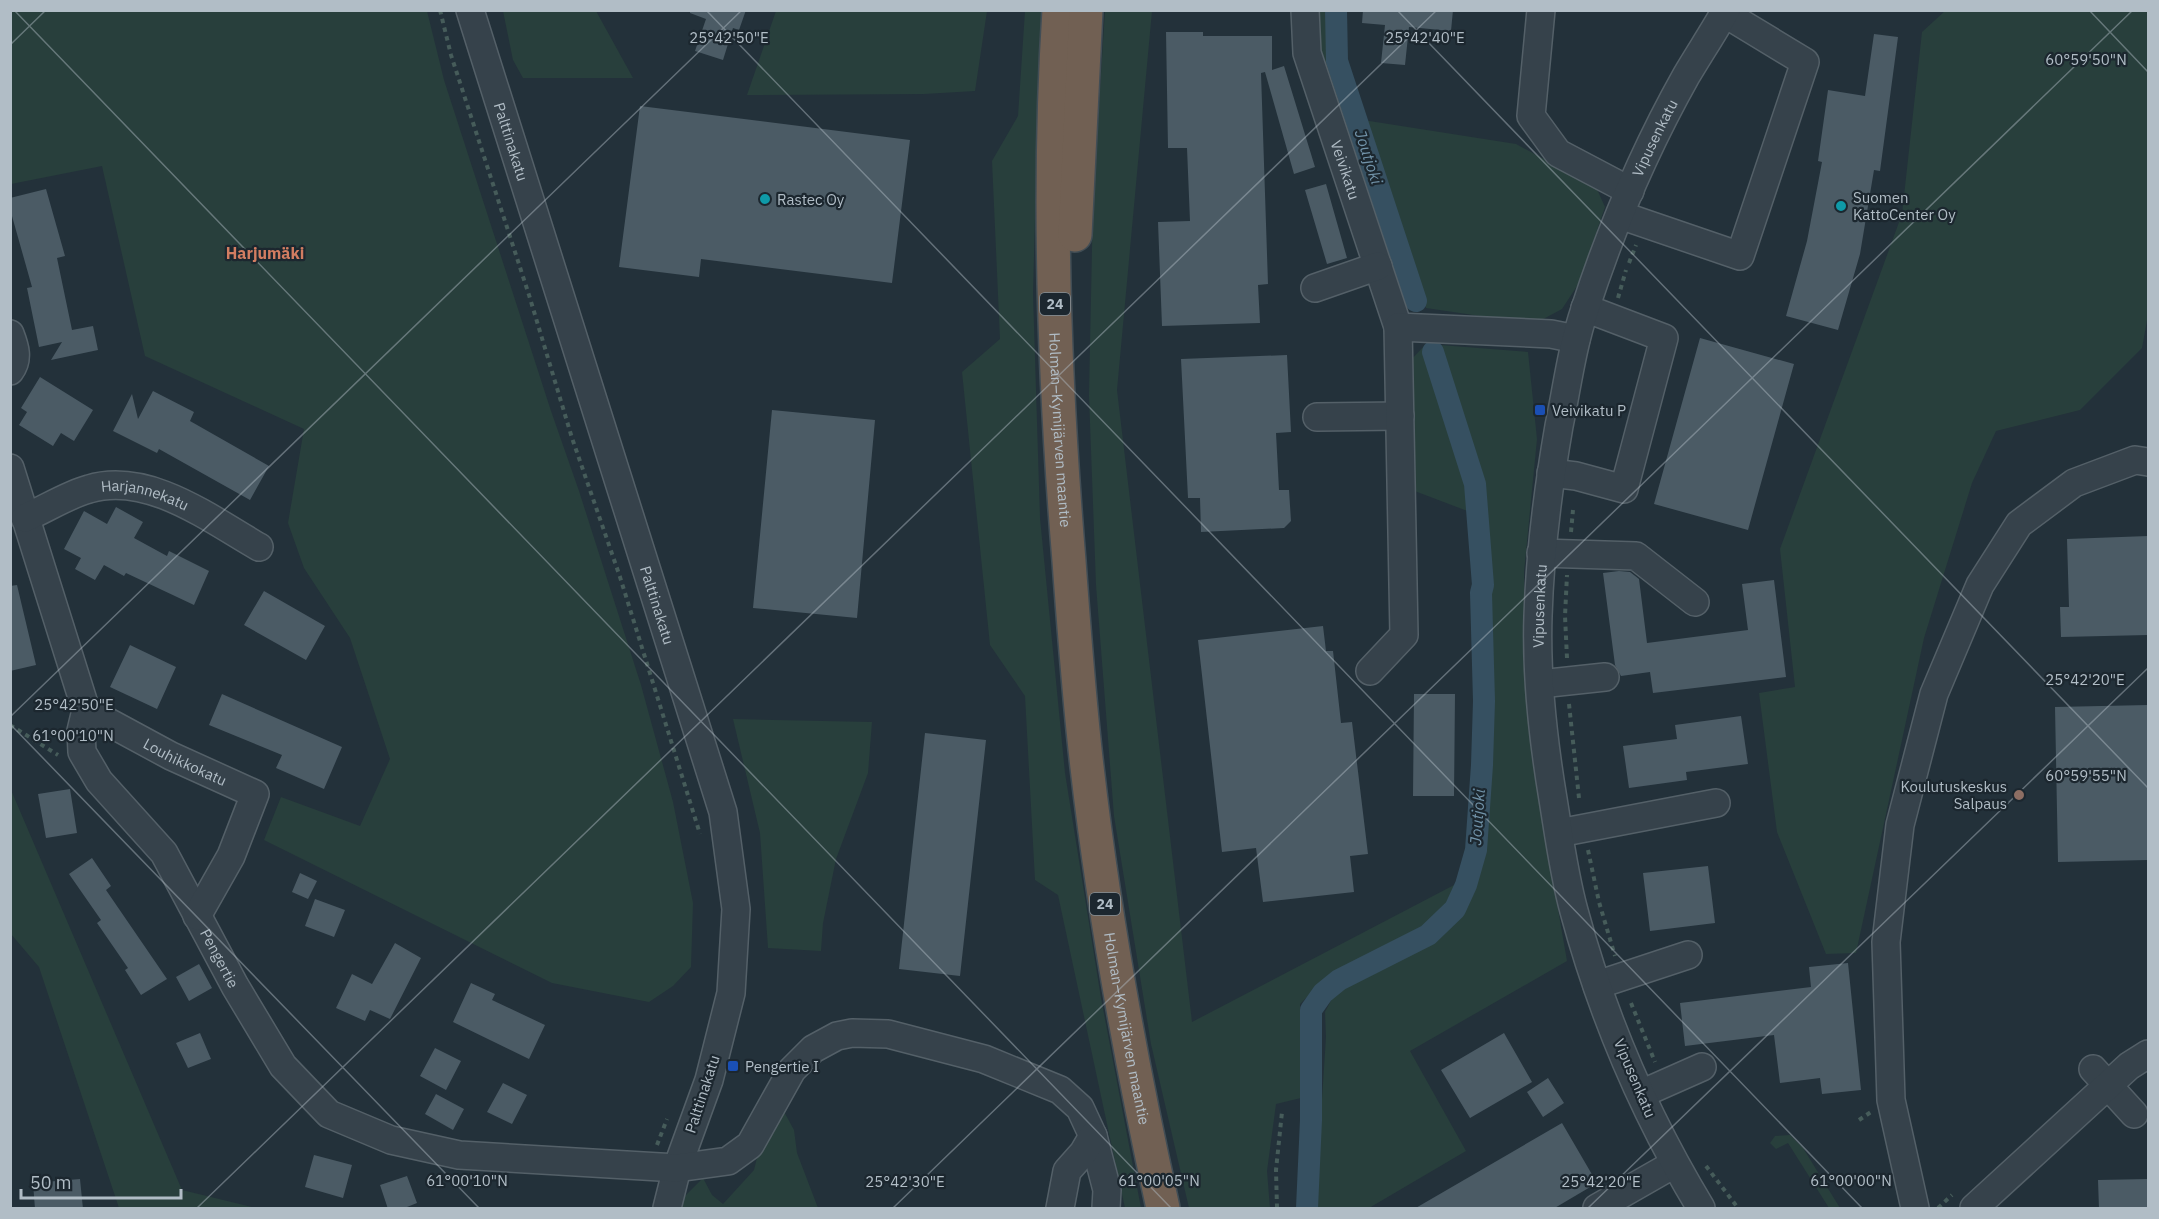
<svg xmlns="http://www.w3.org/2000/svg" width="2159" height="1219" font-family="'IBM Plex Sans',sans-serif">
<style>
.green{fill:#283f3c}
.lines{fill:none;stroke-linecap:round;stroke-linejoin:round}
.canal{stroke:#365061;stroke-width:22}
.building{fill:#4b5b65}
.minor-casing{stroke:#546068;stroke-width:30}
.highway-casing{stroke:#414d55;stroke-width:36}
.path{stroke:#465c5a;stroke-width:4;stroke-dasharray:4.5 4.5;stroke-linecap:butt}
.minor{stroke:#36424b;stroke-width:27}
.highway{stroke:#716053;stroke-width:33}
.ticks{fill:none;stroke:#b1bdc6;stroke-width:1.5;stroke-opacity:0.45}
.culture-dot{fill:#0f9aa8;stroke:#1c272f;stroke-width:2}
.transit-dot{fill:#1a4fb4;stroke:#1c272f;stroke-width:2}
.education-dot{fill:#8d6e63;stroke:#1c272f;stroke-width:2}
.labels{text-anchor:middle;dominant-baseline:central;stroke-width:4.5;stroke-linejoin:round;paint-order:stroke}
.shield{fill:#1c272f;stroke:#849099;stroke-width:1.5}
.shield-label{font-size:14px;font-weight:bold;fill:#b1bdc6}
.street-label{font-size:15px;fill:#b1bdc6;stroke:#1c272f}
.poi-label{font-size:15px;fill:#b1bdc6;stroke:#1c272f;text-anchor:start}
.water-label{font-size:16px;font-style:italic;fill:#7294aa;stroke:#1c272f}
.neighbourhood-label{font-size:16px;font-weight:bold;fill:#d27d61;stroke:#1c272f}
.ticks-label{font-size:15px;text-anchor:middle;fill:#b1bdc6;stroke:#1c272f;stroke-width:4.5;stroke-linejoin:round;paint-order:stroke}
</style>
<rect width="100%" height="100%" fill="#23313a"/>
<path class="green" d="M11 10 427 11 444 80 551 411 579 491 641 685 673 802 693 903 691 967 673 986 649 1002 552 983 264 840 281 797 360 826 390 759 350 638 304 568 288 523 304 429 145 356 102 166 11 184Z
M503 11H596L633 78H523L513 60Z
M776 11H987L975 91 924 94 747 95Z
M1025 11H1044L1038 105 1033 294 1040 518 1065 773 1101 998 1141 1208H1125L1058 895 1035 880 1025 696 990 645 962 372 1000 339 992 161 1018 116Z
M1105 11H1152L1117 390 1192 1022 1456 884 1447 903 1425 929 1330 976 1319 985 1300 1004 1301 1098 1276 1104 1267 1171 1270 1208H1189L1151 1044 1114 816 1096 585 1089 396 1093 200Z
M1317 11H1331L1333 62 1415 308 1396 293 1323 69 1317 32Z
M1945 11H2148V315L2142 348 2080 410 1996 431 1972 483 1924 638 1856 953 1826 954 1777 832 1759 693 1795 687 1780 549 1902 214 1922 32Z
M1363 120 1516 144 1596 187 1605 207 1579 283 1562 309 1534 324 1426 308Z
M1425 345 1461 451 1470 485V512L1412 490 1410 361Z
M1440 345 1528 352 1537 439 1524 572 1525 679 1532 760 1567 961 1410 1051 1466 1151 1369 1208H1317L1316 1192 1326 1037 1325 1012 1335 993 1354 980 1435 941 1461 915 1481 864 1490 758 1491 613 1487 504Z
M733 719 872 722 868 773 836 859 823 923 821 951 768 948 760 833Z
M11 790 182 1190 256 1208H119L39 967 11 934Z
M782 1108 794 1130 797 1153 818 1208H680L682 1199 703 1178 712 1195 723 1204 754 1170 765 1125Z
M1790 1135 1803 1148 1840 1208H1829L1788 1143 1776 1149 1770 1143 1775 1136Z"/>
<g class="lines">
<path class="canal" d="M1336 10 1337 61 1416 301
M1307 1208 1311 1120V1010L1323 993 1339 980 1428 935 1455 909 1466 885 1476 850 1482 765 1484 701 1481 593 1483 585 1475 484 1433 352"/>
</g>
<path class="building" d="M690 10H746L739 30 733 28 723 60 695 51 706 19 690 13Z
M1363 10H1453L1451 31 1409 27 1405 65 1381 63 1385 25 1362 23Z
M1166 32H1203V36H1272V70L1284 66 1315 167 1294 174 1265 72 1261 73 1268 284 1258 285 1260 323 1162 326 1158 222 1190 221 1187 148H1168Z
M1874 34 1898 37 1880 171 1874 170 1860 254 1838 330 1786 316 1807 241 1822 162 1818 161 1828 90 1865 96Z
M640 106 910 140 892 283 701 259 699 277 619 267Z
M1326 184 1347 258 1327 264 1305 190Z
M46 189 65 256 57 258 72 330 93 326 98 350 51 360 62 342 39 347 27 288 32 287 10 209V198Z
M1700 338 1794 364 1748 530 1654 504Z
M1287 355 1291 432 1276 433 1279 490H1289L1291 521 1284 528 1201 532 1200 498H1188L1181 359Z
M40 377 93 410 74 441 61 433 53 446 19 425 27 412 21 408Z
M153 391 194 412 190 421 269 466 250 500 159 449 157 453 113 431 132 394 138 419Z
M772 410 875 420 857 618 753 608Z
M116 507 143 522 134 538 167 556 169 551 209 571 194 605 126 573 124 576 104 565 95 580 75 569 81 558 64 549 84 511 107 524Z
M2148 536V635L2061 637 2060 607H2069L2067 539Z
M1619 571 1630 572 1639 579 1647 643 1748 630 1742 584 1774 580 1786 677 1653 693 1650 672 1621 676 1615 665 1603 573Z
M17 585 36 665 10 671V586Z
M264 591 325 626 306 660 244 625Z
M1323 626 1326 651H1333L1341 723 1352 722 1368 854 1350 856 1354 892 1263 902 1256 848 1222 852 1198 640Z
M130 645 176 667 157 709 110 687Z
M222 694 342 747 324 789 276 768 282 755 209 725Z
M1414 694H1455L1454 796H1413Z
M2148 705V860L2058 862 2055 707Z
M1741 716 1748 764 1686 772 1687 780 1629 788 1623 746 1677 739 1675 725Z
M925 733 986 740 960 976 899 969Z
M70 789 77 833 46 838 38 794Z
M92 858 111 886 106 890 167 979 141 995 125 970 128 968 97 923 101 920 69 874Z
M1708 866 1715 923 1650 931 1643 873Z
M300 873 317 881 308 899 292 892Z
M315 899 345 910 334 937 305 926Z
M395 943 421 958 390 1019 370 1010 365 1021 336 1008 352 974 372 984Z
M1848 963 1861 1090 1822 1094 1820 1078 1780 1083 1774 1035 1685 1046 1680 1003 1811 987 1809 967Z
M199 964 212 988 189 1001 176 977Z
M471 983 495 994 492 1000 545 1025 529 1059 453 1022Z
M200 1033 211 1059 188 1068 176 1043Z
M1504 1033 1532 1082 1470 1118 1441 1070Z
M435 1048 461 1061 446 1090 420 1076Z
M1548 1078 1564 1103 1543 1117 1527 1092Z
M503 1083 527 1095 512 1124 487 1112Z
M436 1094 464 1109 453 1130 425 1114Z
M1562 1123 1597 1183 1553 1209H1414Z
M314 1155 352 1165 343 1198 305 1187Z
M407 1176 417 1203 402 1209H388L380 1185Z
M80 1179 83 1209H35L33 1183Z
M2148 1179V1209H2099L2098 1180Z"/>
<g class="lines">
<g class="minor-casing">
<g id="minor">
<path id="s1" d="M470 10 723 812 736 909 731 993 709 1080 677 1168 667 1208"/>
<path id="s2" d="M1305 10 1307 53 1398 327"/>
<path d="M1541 10 1531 116 1558 153 1630 191"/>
<path d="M1620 215 1740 256 1805 62 1724 13"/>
<path d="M1315 288 1378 266"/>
<path d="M10 334C15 347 19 359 10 371"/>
<path d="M1317 417 1400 416"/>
<path id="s3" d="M10 468 86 710 81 731 82 752 99 781 164 853 235 986 283 1066 329 1114 391 1140 459 1155 677 1168 728 1161 750 1145 792 1070 813 1049 837 1036 852 1033 888 1034 984 1059 1060 1090 1080 1108 1093 1136 1107 1190 1106 1208"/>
<path d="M1551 473 1576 476 1624 489 1664 338 1585 308"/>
<path id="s4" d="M25 518C46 509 67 495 89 489 148 471 210 519 259 547"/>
<path d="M1541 553 1636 556 1695 602"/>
<path d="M1370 671 1404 635 1398 327 1551 334 1576 339"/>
<path d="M1540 684 1605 677"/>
<path id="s5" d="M86 710 171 756 255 794 231 856 197 916"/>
<path d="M1559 833 1716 803"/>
<path d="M1597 985 1688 955"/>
<path d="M2093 1069 2134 1114"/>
<path d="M1641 1094 1702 1067"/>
<path d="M1060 1208 1067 1171 1083 1153 1093 1136"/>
<path d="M1597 1208 1674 1164"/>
<path id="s6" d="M1701 1208C1646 1117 1602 1015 1574 911 1564 875 1559 836 1553 799 1543 739 1536 676 1538 616 1540 552 1548 489 1559 426 1567 387 1572 347 1585 309 1611 229 1645 149 1686 76 1699 54 1713 33 1726 10"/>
<path d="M1915 1208 1891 1100 1886 942 1900 825 1934 694 1980 585 2019 524 2074 483 2135 460 2148 462"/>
<path d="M1974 1208 2129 1066 2148 1054"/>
</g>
</g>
<g class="highway-casing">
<g id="highway">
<path id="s7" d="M1059 10C1047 194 1054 379 1069 561 1074 630 1079 699 1087 767 1104 915 1131 1063 1163 1208"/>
<path d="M1075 235 1086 10"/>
</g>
</g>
<path class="path" d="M440 10 451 55 529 295 572 438 620 577 700 834
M1629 263 1636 245
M1618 298 1626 270
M1571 532 1573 510
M1567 658 1565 616 1567 575
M1569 704 1579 798
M10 725 58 755
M1588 850 1599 902 1615 956
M1631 1003 1655 1062
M1859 1120 1871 1112
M657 1145 667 1119
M1706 1166 1738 1208
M1277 1208 1276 1170 1282 1112
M1938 1208 1952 1195"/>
<use href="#minor" class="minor"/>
<use href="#highway" class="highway"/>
</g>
<path class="ticks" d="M14 10 1171 1208M706 10 1862 1208M1397 10 2148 788M2089 10 2148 72M10 45 46 10M10 717 742 10M10 724 479 1208M197 1208 1437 10M893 1208 2133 10M1588 1208 2148 668"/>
<g class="culture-dot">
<circle cx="765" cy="199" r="6"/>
<circle cx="1841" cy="206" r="6"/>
</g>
<g class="transit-dot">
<rect x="1534" y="404" width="12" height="12" rx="3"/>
<rect x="727" y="1060" width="12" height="12" rx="3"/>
</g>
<circle class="education-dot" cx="2019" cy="795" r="6"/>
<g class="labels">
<g class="shield">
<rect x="1040" y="293" width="30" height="22" rx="4.5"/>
<rect x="1090" y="893" width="30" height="22" rx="4.5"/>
</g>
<g class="shield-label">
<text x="1055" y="304">24</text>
<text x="1105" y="904">24</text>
</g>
<g class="street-label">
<text stroke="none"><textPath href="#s6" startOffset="1118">Vipusenkatu</textPath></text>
<text stroke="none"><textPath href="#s1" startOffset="138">Palttinakatu</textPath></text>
<text stroke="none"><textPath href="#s2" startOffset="166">Veivikatu</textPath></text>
<text stroke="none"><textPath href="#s7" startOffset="420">Holman–Kymijärven maantie</textPath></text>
<text stroke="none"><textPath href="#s4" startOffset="128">Harjannekatu</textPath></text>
<text stroke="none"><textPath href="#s1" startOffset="624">Palttinakatu</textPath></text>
<text stroke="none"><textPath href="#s6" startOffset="632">Vipusenkatu</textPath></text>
<text stroke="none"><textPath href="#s5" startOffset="112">Louhikkokatu</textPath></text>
<text stroke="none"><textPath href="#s3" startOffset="546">Pengertie</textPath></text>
<text stroke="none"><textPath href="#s7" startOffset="1023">Holman–Kymijärven maantie</textPath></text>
<text transform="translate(1635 1078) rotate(67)">Vipusenkatu</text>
<text transform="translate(702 1094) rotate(-72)">Palttinakatu</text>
</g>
<g class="poi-label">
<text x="1853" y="197">Suomen<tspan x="1853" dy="17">KattoCenter Oy</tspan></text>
<text x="777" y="199">Rastec Oy</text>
<text x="1552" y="410">Veivikatu P</text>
<text x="2007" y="786" text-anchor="end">Koulutuskeskus<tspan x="2007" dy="17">Salpaus</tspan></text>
<text x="745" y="1066">Pengertie I</text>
</g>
<g class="water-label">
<text transform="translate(1369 157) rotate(72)">Joutjoki</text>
<text transform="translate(1477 817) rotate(-86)">Joutjoki</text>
</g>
<g class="neighbourhood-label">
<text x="265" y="253">Harjumäki</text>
</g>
</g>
<g class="ticks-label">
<text x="729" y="43">25°42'50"E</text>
<text x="1425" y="43">25°42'40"E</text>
<text x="2086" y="65">60°59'50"N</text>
<text x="2085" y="685">25°42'20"E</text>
<text x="74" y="710">25°42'50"E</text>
<text x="73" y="741">61°00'10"N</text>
<text x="2086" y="781">60°59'55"N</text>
<text x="467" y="1186">61°00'10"N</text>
<text x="1159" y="1186">61°00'05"N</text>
<text x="1851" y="1186">61°00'00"N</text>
<text x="905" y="1187">25°42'30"E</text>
<text x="1601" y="1187">25°42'20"E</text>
</g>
<rect width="2159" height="1219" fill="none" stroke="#b1bdc6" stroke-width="24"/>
<path d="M21 1189v9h160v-9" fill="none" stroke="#b1bdc6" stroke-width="3"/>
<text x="30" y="1189" font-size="18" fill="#b1bdc6" stroke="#1c272f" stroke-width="4.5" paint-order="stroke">50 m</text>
</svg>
